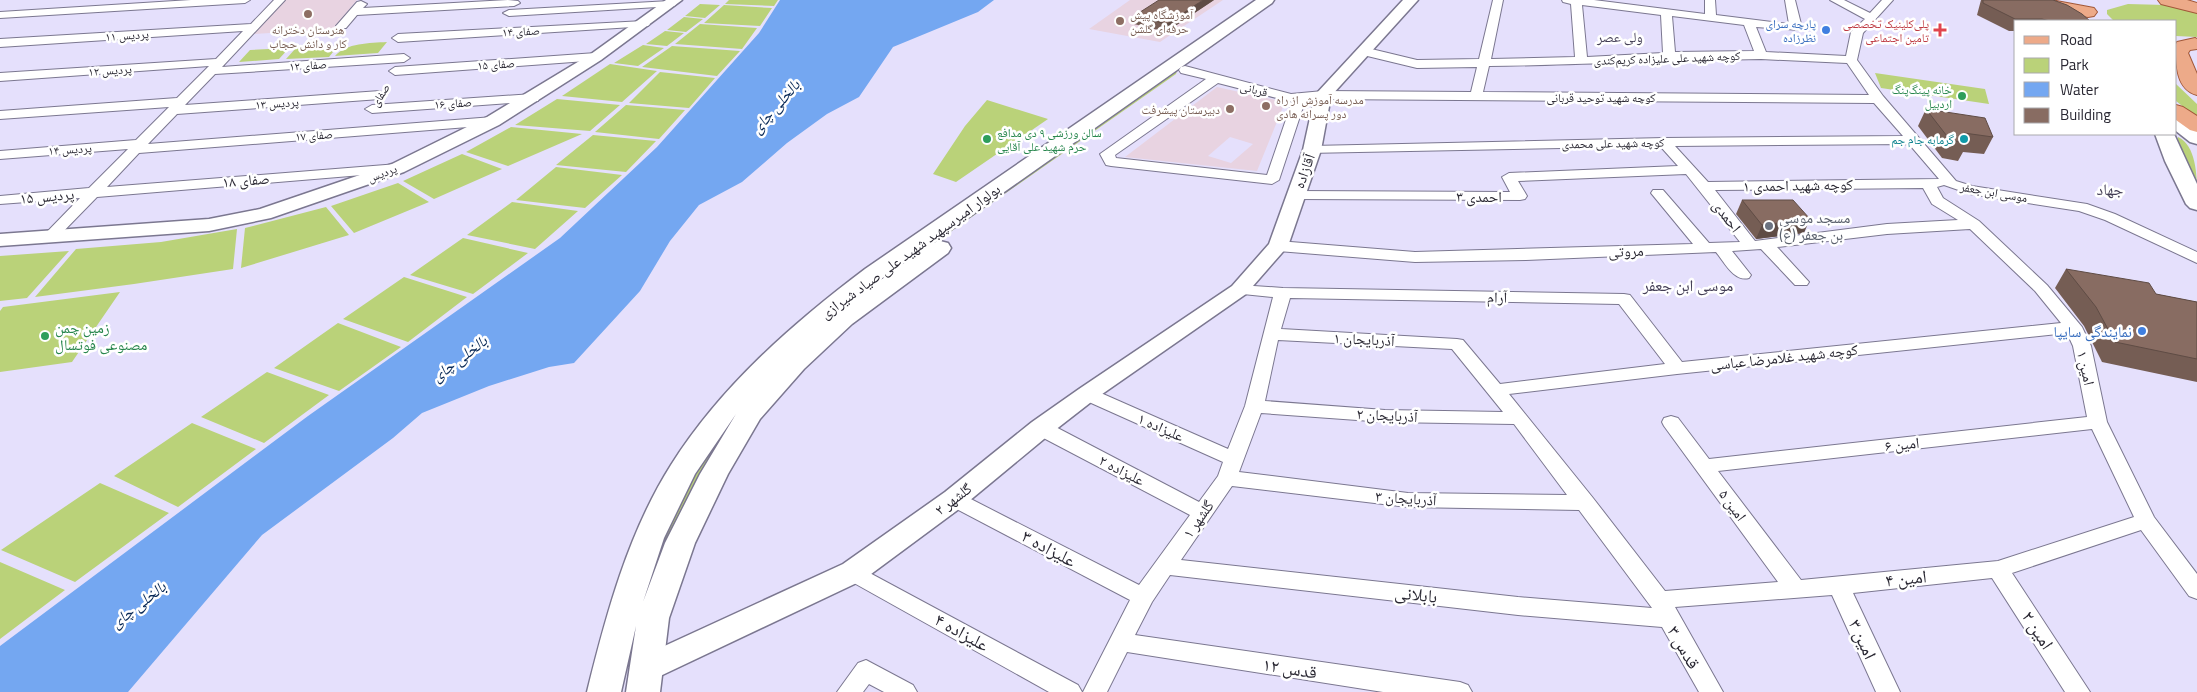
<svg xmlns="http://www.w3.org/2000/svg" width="2197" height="692" font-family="'Titillium Web','Noto Naskh Arabic',sans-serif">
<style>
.education{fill:#e8d3e1;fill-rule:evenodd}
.green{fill:#bad279}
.water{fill:#74a7f1}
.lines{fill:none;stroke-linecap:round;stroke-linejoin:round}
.minor-casing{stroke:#7b7790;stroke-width:2}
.tertiary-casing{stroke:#7b7790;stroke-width:3}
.secondary-casing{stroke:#7b7790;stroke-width:3}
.primary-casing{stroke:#a15738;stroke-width:2}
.minor{fill:#fff;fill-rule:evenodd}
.tertiary{fill:#fff;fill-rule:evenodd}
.secondary{fill:#fff;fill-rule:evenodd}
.primary{fill:#edaa89;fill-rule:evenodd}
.wall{fill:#755d54}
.shaded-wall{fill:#5f4c45}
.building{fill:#886c62;stroke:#5f4c45}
.education-dot{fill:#8d6e63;stroke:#fff;stroke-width:2}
.shop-dot{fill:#3f7fe0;stroke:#fff;stroke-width:2}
.health-dot{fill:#e0444e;stroke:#fff;stroke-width:2}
.leisure-dot{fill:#2e9e5b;stroke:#fff;stroke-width:2}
.culture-dot{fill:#0f9aa8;stroke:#fff;stroke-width:2}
.worship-dot{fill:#6b7280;stroke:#fff;stroke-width:2}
.labels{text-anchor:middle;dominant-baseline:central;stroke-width:5;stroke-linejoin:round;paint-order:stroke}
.far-education-label{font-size:12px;fill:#785e54;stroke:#fff;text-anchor:start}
.far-shop-label{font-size:12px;fill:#366cbe;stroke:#fff;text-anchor:end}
.far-health-label{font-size:12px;fill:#be3a42;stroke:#fff;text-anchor:end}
.far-street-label{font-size:12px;fill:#2a2833;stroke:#fff}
.far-leisure-label{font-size:12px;fill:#27864d;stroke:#fff;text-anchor:end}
.far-culture-label{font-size:12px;fill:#0d838f;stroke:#fff;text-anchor:end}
.far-neighbourhood-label{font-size:14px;fill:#433e55;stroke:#fff}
.street-label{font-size:15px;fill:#2a2833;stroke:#fff}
.worship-label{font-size:15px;fill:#5b616d;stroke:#fff;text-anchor:start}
.leisure-label{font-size:15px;fill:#27864d;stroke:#fff;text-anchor:start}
.shop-label{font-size:15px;fill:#366cbe;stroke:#fff;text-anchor:end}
.water-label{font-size:16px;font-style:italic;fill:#062755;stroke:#fff}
.neighbourhood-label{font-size:16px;fill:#433e55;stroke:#fff}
.near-street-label{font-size:18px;fill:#2a2833;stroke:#fff}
</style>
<rect width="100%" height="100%" fill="#e5e0fc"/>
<path class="education" d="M284 0H357L333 29 252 34Z
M1130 0H1223L1160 42 1089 29Z
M1217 87 1285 102 1257 171 1125 157ZM1230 137 1253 144 1231 163 1208 156Z"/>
<path class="green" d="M729 0H778L774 6 725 4Z
M700 4 720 5 705 18 685 16Z
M2128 4 2165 5 2197 12V37L2176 36V21H2114L2107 14V10Z
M724 5 772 8 760 26 704 23Z
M684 17 703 19 686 32 667 30Z
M700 24 757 28 742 49 675 44Z
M665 31 684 33 667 46 646 44Z
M387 42 378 53 335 56C346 43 370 43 387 42Z
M643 45 664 48 638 66 614 63Z
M329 46 328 49 333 52 329 57 286 59 296 48Z
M672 46 740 51 717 76 642 67Z
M289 48 279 59 239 62 250 50Z
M610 64 657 71 622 102 562 96Z
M1175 70 1177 71 1176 74 896 270 698 479 673 527 650 582 630 642 622 692H612L640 582 688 481 750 393 825 319Z
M660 72 715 78 689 108 629 103Z
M1875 73 1985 89 1989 104 1881 88Z
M2176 84 2197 104V118L2176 101Z
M557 99 620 105 590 131 515 125Z
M987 100 1048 119 956 182 933 174 965 126Z
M626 105 685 110 659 139 595 132Z
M511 127 582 134 508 166 466 152Z
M593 135 656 141 626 172 556 165Z
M2178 137C2196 145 2197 176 2197 192L2177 141Z
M462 154 502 169 434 199 403 181Z
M556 167 622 175 585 208 516 200Z
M398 183 429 202 354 233 331 206Z
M512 202 578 211 535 249 467 235Z
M326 207 349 235 241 268 245 228Z
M237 229 233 269 134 284 35 297 76 249 161 242Z
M463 238 528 253 473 294 410 275Z
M69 251 27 298 0 301V256Z
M404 277 467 297 408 342 343 319Z
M120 292 72 362 0 372V311L3 307Z
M338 323 401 347 339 391 274 368Z
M267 372 329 395 264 443 201 417Z
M192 423 256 449 178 507 114 476Z
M100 483 169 513 75 582 1 550Z
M0 562 65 590 0 639Z"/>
<path class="water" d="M780 0H994L978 12 893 47 859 97 827 114 787 143 742 182 699 205 670 241 640 291 574 363 549 367 489 386 422 413 393 438 262 535 128 692H0V646L308 416 560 238 657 147 759 33Z"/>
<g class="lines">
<g class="minor-casing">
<path id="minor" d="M191 0H250L245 3 0 18V12Z
M274 0H285L222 67 404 54 410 58 404 62 215 74 185 105 380 91 386 95 380 99 177 114 148 144 493 117 500 121 493 125 139 153 107 187 398 164 405 168 398 172 97 197 55 240H45L42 237 80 198 0 204V196L89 188 128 149 0 159V151L136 140 169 107 0 119V111L177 98 209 66 0 81V73L216 59 243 31 0 47V39L251 24Z
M508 0 518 1 520 3 514 6 357 15 346 28H338L336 26 357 2 361 1 367 4 363 8Z
M1493 0H1503L1491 59 1575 57 1571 4 1563 2 1562 0H1594L1705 14V0H1715L1716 15 1789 24 1785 0H1795L1802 28 1800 30 1756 27 1766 52 1846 56 1851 32 1865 19 1830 0H1844L1870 13 1882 0H1893L1863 33 1857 60 1883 96 1956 181 1972 186 2087 204 2115 214 2197 252V263L2105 220 2079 211 1970 194 1944 185 1937 187 1943 198 1979 221 2047 285 2082 327 2091 346 2107 422 2154 517 2197 574V599L2189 596 2141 530 2012 573 2090 692H2065L1992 578 1853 593 1900 692H1876L1832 595 1675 607 1723 692H1699L1662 627 1518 615 1170 575 1152 602 1135 635 1460 682 1468 685 1472 692H1383L1127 652 1107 692H1083L1130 600 947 504 944 499 947 494 954 492 961 494 1139 585 1190 515 1034 433 1031 428 1034 423 1041 422 1048 423 1199 502 1218 476 1223 462 1080 398 1078 394 1080 390 1087 388 1094 390 1228 449 1245 406 1273 297 1233 293 1231 290 1233 287 1239 285 1283 288 1624 294 1630 295 1682 362 2061 323 2035 291 1970 229 1887 234 1777 247 1809 282 1807 285H1795L1761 249 1732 251 1751 275 1749 278C1734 282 1725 263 1716 252L1526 260 1415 262 1278 251 1272 249 1270 246 1272 243 1278 241 1415 252 1693 244 1651 193 1653 190H1663L1709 243 1740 242 1686 174 1518 181 1527 196 1525 199 1520 200 1296 199 1291 198 1289 195 1291 192 1296 191 1510 192 1502 177 1509 173 1678 166 1660 146 1307 153 1305 150 1312 146 1664 138 1903 136 1874 103 1323 99 1305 101 1279 180 1272 184 1111 166 1106 165 1100 154 1206 79 1181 73 1179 70 1181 67 1185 66 1291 94 1323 91 1471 92 1477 67 1417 68 1359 54 1357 51 1363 47 1417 60 1479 59ZM1582 5 1661 15 1663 53 1587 57ZM1672 16 1744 25 1754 51 1675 52ZM1761 59 1847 63 1869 95 1483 92 1489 66C1580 65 1670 60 1761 59ZM1218 83 1292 102 1267 175 1116 158 1115 155ZM1909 144 1939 179 1708 182 1675 146ZM1923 188 1932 204 1958 220 1887 224 1755 241 1715 190ZM1290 298 1619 304 1665 364 1500 384 1463 340 1457 339 1281 329ZM2067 333 2073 346 2087 417 1709 459 1678 418 1671 416 1664 418 1662 422 1664 426 1778 582 1665 591 1593 498 1509 394 1677 374ZM1278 340 1452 349 1503 412 1385 410 1265 401ZM1261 413 1385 422 1514 424 1567 495 1408 493 1239 472ZM2092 429 2134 517 1998 561 1801 580 1718 471ZM1232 486 1408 507 1579 510 1652 608 1518 597 1181 560Z
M670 1 674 2 676 4 674 6 509 16 503 13 509 10Z
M644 21 650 24 648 26 398 42 392 38 398 34Z
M596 53 600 54 602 57 600 60 395 75 389 71 395 67Z
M533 94 539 98 538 101 372 113 365 109 372 105Z
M853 564 1078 685 1082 692H1049L845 578 842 572 845 566Z
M866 660 913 685 917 692H884L869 684 863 692H837L858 663Z"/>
</g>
<g class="tertiary-casing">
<path id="tertiary" d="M666 0H682L601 60 499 125 404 172 271 218 209 231 0 246V234L209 219 260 209 392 164 487 117 591 54Z
M1403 0H1418L1331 96 1321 150 1288 246 1246 294 1095 399 1050 434 963 506 863 580 656 678 645 682 634 678 630 669 634 660 843 564 945 492 1032 422 1079 389 1232 286 1269 244 1303 150 1315 95Z"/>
</g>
<g class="secondary-casing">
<path id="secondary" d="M1256 0H1274L1272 3 881 279 856 298 932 243 940 241 948 243 951 248 948 253 852 324 804 369 760 419 728 474 695 543 669 618 660 692H626L636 626 621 692H587C606 615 628 533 671 465 721 386 791 325 865 269ZM736 414 700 474 665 543 643 602 664 538 695 474Z
M2176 116 2183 118 2197 129V144L2190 142 2176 131Z
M2155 134H2174L2197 184V210L2190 208 2186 204 2165 161Z"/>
</g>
<g class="primary-casing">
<path id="primary" d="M2014 0H2051L2094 8 2097 12 2094 16 2088 17 2023 5 2017 4Z
M2158 0H2187L2197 3V13L2161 4Z
M2195 38 2197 39V49L2190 50 2188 53 2197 74V95C2175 89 2176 63 2176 44L2177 42Z
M2176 105 2183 107 2197 116V132L2190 130 2176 120Z"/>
</g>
<use href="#minor" class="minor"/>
<use href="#tertiary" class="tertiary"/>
<use href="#secondary" class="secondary"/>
<use href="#primary" class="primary"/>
</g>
<path class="wall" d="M1214 0 1166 32 1134 24V16Z
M1981 0H2053L2090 21H2016V31H2009L1977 15Z
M1926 109 1993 137 1984 154 1963 152 1958 161 1942 158 1918 126Z
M1742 200 1804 233 1756 239 1736 214Z
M2066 269 2156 294 2197 302V382L2102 362 2084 326 2055 288Z"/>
<path class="shaded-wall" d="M1203 0H1214L1166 32 1167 24Z
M1810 219 1804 233 1756 239 1762 225Z"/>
<path class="building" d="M1159 0H1203L1167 24 1134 16Z
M1983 0H2053L2067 5 2082 14 2090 21H2050L2042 19H2015L1983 3Z
M1926 109 1985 118 1993 137 1964 133 1967 143 1950 140Z
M1742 200H1793L1810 219 1762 225Z
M2066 269 2149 283 2156 294 2197 302V359L2115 342 2096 307Z"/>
<g class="education-dot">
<circle cx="308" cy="14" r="5"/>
<circle cx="1120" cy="21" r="5"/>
<circle cx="1266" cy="106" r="5"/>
<circle cx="1230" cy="109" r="5"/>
</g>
<g class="shop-dot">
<circle cx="1826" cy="30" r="5"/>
<circle cx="2142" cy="331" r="5"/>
</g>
<path class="health-dot" d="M1937.5 22.5h5v5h5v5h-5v5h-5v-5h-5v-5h5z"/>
<g class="leisure-dot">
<circle cx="1962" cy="96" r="5"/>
<circle cx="987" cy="139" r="5"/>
<circle cx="45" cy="336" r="5"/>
</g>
<circle class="culture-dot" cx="1964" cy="139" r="5"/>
<circle class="worship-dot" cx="1769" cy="226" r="5"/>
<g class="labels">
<g class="far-education-label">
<text x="1130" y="14">آموزشگاه پیش<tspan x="1130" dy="14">حرفه‌ای گلشن</tspan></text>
<text x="308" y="29" text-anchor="middle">هنرستان دخترانه<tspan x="308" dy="14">کار و دانش حجاب</tspan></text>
<text x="1276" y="99">مدرسه آموزش از راه<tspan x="1276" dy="14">دور پسرانه هادی</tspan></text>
<text x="1220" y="109" text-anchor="end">دبیرستان پیشرفت</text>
</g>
<g class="far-shop-label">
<text x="1816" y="23">پارچه‌ سرای<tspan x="1816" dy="14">نظرزاده</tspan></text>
</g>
<g class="far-health-label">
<text x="1929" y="23">پلی‌کلینیک تخصصی<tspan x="1929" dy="14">تامین اجتماعی</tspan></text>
</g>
<g class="far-street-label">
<text transform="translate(521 31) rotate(-3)">صفای ۱۴</text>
<text transform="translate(127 35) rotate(-4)">پردیس ۱۱</text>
<text transform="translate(1667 58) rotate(-2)">کوچه شهید علی علیزاده کریم‌کندی</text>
<text transform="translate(496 64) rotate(-4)">صفای ۱۵</text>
<text transform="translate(308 65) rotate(-4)">صفای ۱۲</text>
<text transform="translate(110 70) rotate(-4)">پردیس ۱۲</text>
<text transform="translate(1254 89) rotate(14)">قربانی</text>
<text transform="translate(380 95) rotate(-58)">صفای</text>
<text x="1601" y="97">کوچه شهید توحید قربانی</text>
<text transform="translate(277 103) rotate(-4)">پردیس ۱۳</text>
<text transform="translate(453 103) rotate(-4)">صفای ۱۶</text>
<text transform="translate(314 135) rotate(-4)">صفای ۱۷</text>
<text transform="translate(1613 143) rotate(-1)">کوچه شهید علی محمدی</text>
<text transform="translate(70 149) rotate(-4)">پردیس ۱۴</text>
<text transform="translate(382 173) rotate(-21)">پردیس</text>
<text transform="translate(1994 192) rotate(10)">موسی ابن جعفر</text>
</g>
<g class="far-leisure-label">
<text x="1952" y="89">خانه پینگ‌پنگ<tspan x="1952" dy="14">اردبیل</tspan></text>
<text x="997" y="132" text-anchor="start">سالن ورزشی ۹ دی مدافع<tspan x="997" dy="14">حرم شهید علی آقایی</tspan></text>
</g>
<g class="far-culture-label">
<text x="1954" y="139">گرمابه جام جم</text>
</g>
<g class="far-neighbourhood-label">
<text x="1620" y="36">ولی عصر</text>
</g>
<g class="street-label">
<text transform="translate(1304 171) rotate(-70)">آقازاده</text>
<text transform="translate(246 180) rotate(-5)">صفای ۱۸</text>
<text transform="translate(1798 185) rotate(-1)">کوچه شهید احمدی ۱</text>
<text transform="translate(47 196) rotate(-5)">پردیس ۱۵</text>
<text x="1479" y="196">احمدی ۳</text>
<text transform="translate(1727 216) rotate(52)">احمدی</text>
<text transform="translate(910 251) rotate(-36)">بولوار امیرسپهبد شهید علی صیاد شیرازی</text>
<text transform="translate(1626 251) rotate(-2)">مروتی</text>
<text transform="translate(1497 297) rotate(1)">آرام</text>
<text transform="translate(1364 339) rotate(3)">آذربایجان ۱</text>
<text transform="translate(1784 357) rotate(-6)">کوچه شهید غلامرضا عباسی</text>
<text transform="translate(2086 368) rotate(77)">امین ۱</text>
<text transform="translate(1387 415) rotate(3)">آذربایجان ۲</text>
<text transform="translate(1161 427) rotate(24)">علیزاده ۱</text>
<text transform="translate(1902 444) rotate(-6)">امین ۶</text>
<text transform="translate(1122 470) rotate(27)">علیزاده ۲</text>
<text transform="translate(1406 498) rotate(4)">آذربایجان ۳</text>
<text transform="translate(953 499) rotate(-37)">گلشهر ۲</text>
<text transform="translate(1733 505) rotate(54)">امین ۵</text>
<text transform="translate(1198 519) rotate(-55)">گلشهر ۱</text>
</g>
<g class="worship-label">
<text x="1779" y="217">مسجد موسی<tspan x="1779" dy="17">بن جعفر (ع)</tspan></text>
</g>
<g class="leisure-label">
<text x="55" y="327">زمین چمن<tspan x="55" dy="17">مصنوعی فوتسال</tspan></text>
</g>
<g class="shop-label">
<text x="2132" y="331">نمایندگی سایپا</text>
</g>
<g class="water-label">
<text transform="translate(775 106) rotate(-49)">بالخلی چای</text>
<text transform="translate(459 358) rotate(-37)">بالخلی چای</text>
<text transform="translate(138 604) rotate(-38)">بالخلی چای</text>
</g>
<g class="neighbourhood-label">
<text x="2110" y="189">جهاد</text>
<text x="1688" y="285">موسی ابن جعفر</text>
</g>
<g class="near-street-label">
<text transform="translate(1049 548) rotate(28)">علیزاده ۳</text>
<text transform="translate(1906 578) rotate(-6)">امین ۴</text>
<text transform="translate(1416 594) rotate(6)">بابلانی</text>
<text transform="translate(2038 630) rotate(57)">امین ۲</text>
<text transform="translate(962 632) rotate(29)">علیزاده ۴</text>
<text transform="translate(1863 639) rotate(65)">امین ۳</text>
<text transform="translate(1684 647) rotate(60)">قدس ۳</text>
<text transform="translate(1290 668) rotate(9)">قدس ۱۲</text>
</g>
</g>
<rect x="2014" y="20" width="162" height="115" fill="#ffffff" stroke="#aaa9ad"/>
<rect x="2024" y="36" width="25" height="8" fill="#edaa89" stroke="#aaa9ad"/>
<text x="2060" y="45" font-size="15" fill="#2a2833">Road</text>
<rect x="2024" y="58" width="25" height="15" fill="#bad279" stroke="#aaa9ad"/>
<text x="2060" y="70" font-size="15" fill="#2a2833">Park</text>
<rect x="2024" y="82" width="25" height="15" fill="#74a7f1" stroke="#aaa9ad"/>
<text x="2060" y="95" font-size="15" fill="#2a2833">Water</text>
<rect x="2024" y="108" width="25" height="15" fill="#886c62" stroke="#aaa9ad"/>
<text x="2060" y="120" font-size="15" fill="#2a2833">Building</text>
</svg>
